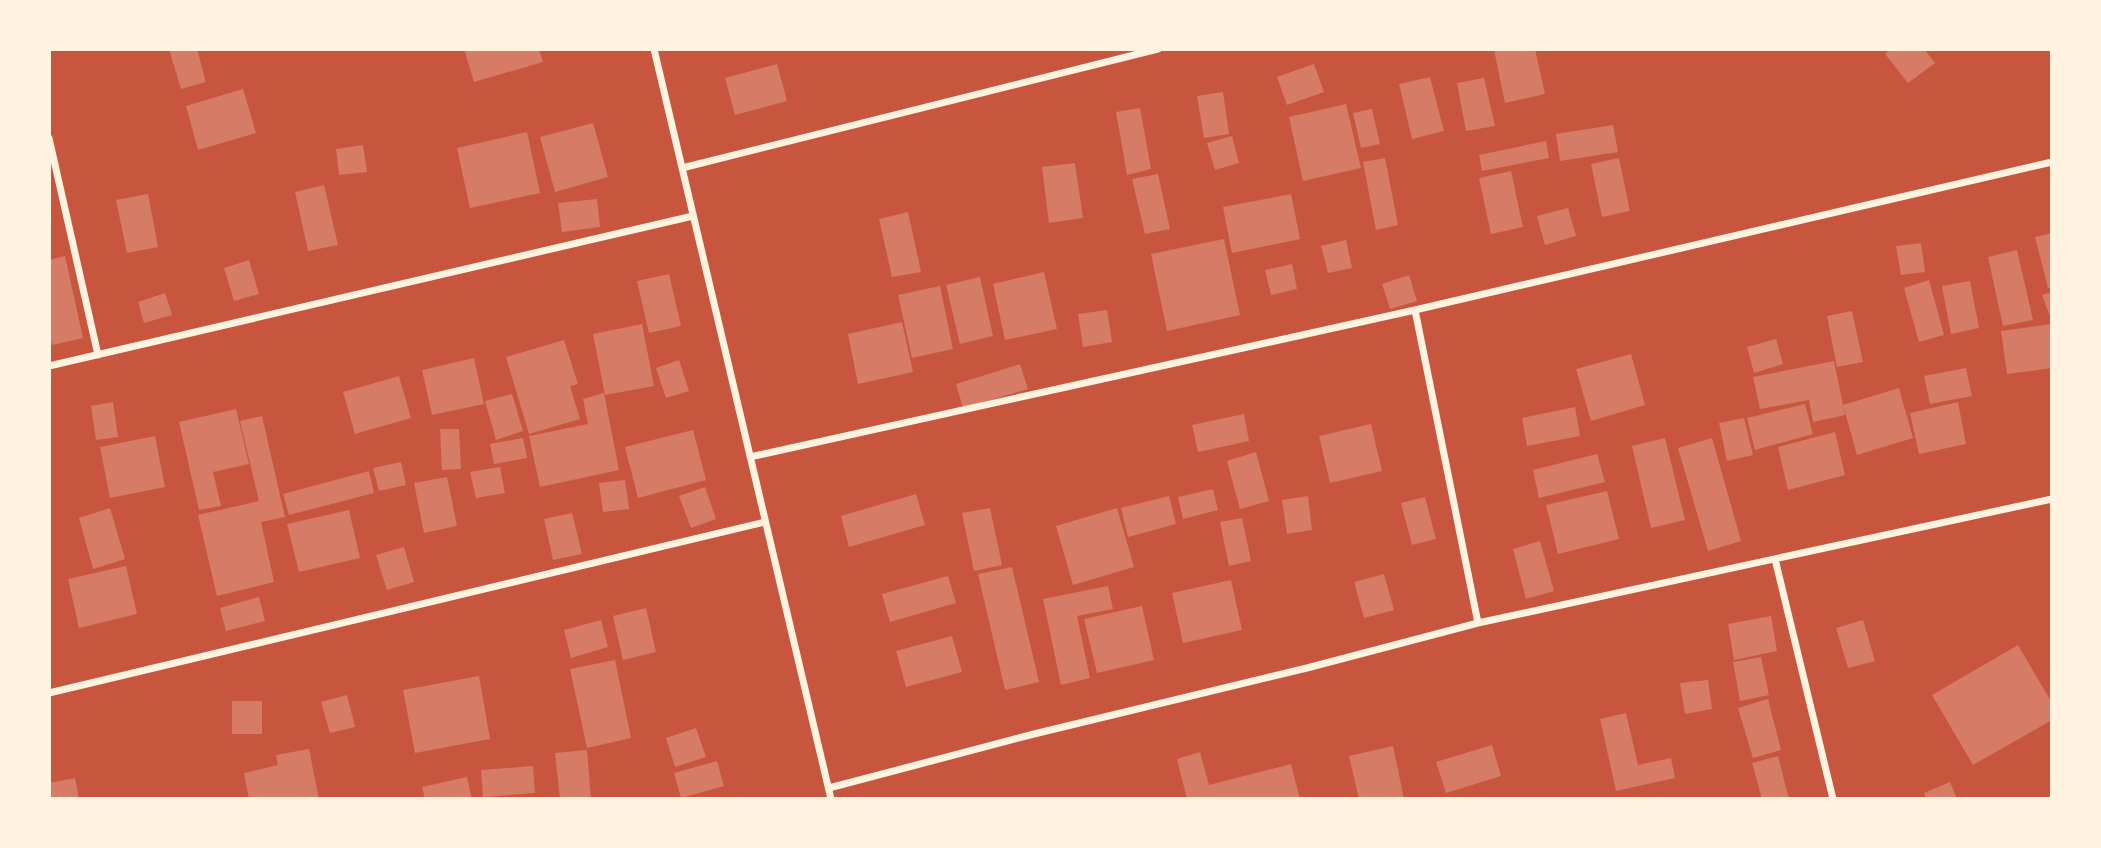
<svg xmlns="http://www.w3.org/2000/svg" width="2101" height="848" font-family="Arial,sans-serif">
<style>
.building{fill:#d67c66}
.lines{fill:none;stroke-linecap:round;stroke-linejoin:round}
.minor{stroke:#fff3e0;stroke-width:7}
</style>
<rect width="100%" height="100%" fill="#c8553d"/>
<path class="building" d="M169 49H197L206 82 181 89Z
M464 49H539L543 62 474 82Z
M1535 49 1545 94 1505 103 1494 50Z
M1891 49H1924L1935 63 1908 83 1885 54Z
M777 64 787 101 735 115 725 78Z
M1314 64 1324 92 1287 105 1277 77Z
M1430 77 1444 131 1412 139 1399 84Z
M1484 78 1495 126 1466 131 1457 83Z
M243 89 256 133 198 150 186 106Z
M1223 92 1229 134 1204 138 1197 96Z
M1346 104 1361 168 1303 181 1289 117Z
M1140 108 1151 169 1127 175 1116 112Z
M1372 109 1380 144 1361 148 1353 113Z
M593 123 608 177 555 192 540 137Z
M1613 125 1618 152 1560 161 1556 134Z
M527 132 540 193 470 208 457 148Z
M1232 136 1239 163 1215 170 1207 143Z
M1546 141 1549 158 1482 171 1479 155Z
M363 145 367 172 339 175 336 149Z
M1385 158 1398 225 1376 230 1363 162Z
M1619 158 1630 211 1602 217 1591 164Z
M1075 163 1083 218 1049 223 1042 167Z
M1511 171 1523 227 1491 234 1479 178Z
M1158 174 1170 229 1145 234 1132 179Z
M324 185 338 245 308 251 295 192Z
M148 194 158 247 127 253 116 200Z
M1291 194 1300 239 1232 253 1223 207Z
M597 199 600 227 562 232 558 203Z
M1568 208 1576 236 1545 245 1537 216Z
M908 212 921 272 892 277 879 219Z
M2052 233V287L2048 288 2035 237Z
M1224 239 1240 315 1167 331 1151 254Z
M1346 240 1352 268 1328 273 1321 246Z
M1921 243 1925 272 1901 275 1896 246Z
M2017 250 2033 320 2003 326 1988 257Z
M65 256 83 338 52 345 49 329V260Z
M249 260 259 294 234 301 224 268Z
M1292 264 1297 289 1271 295 1265 270Z
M1044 272 1057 329 1005 340 993 284Z
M669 274 681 326 649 333 637 281Z
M1409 275 1417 301 1390 309 1382 284Z
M980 277 993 336 960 344 946 285Z
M1929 280 1944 335 1919 342 1904 288Z
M1970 281 1979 328 1951 334 1942 286Z
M940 286 953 349 912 358 898 295Z
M2052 292V322L2042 295Z
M165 293 172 315 144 323 138 302Z
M1107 310 1112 342 1083 347 1078 314Z
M1852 311 1863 362 1837 367 1827 316Z
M902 322 913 372 858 384 848 334Z
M642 324 654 386 605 395 593 334Z
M2052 324V368L2007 374 2001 331Z
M1776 339 1783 364 1754 373 1747 347Z
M564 340 578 384 570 386 580 419 529 434 506 357Z
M1631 354 1645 405 1591 421 1576 369Z
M474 358 484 404 432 415 422 370Z
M679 360 689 391 666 398 656 368Z
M1834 361 1845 415 1813 422 1809 400 1760 409 1753 377Z
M1020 364 1028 389 963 408 956 384Z
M1966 368 1972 396 1930 404 1924 376Z
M399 376 411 418 355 434 343 392Z
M1899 388 1913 438 1857 455 1843 405Z
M604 393 619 470 540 487 529 436 588 424 583 399Z
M512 394 523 431 496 440 485 401Z
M113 402 118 437 96 440 91 406Z
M1958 402 1966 444 1919 454 1910 413Z
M1805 404 1813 434 1755 450 1747 418Z
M1575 407 1580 436 1527 446 1522 418Z
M236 409 249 464 213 472 221 506 199 510 179 422Z
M1244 414 1249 441 1198 452 1192 425Z
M262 416 285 517 261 522 274 582 217 596 198 515 259 501 240 421Z
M1744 418 1753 455 1727 461 1719 423Z
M1371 424 1382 471 1330 483 1319 436Z
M440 429H459L461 469 442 470Z
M693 430 706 480 638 498 625 447Z
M1835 432 1845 475 1788 490 1778 447Z
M155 436 165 487 110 498 100 447Z
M523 438 527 458 494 464 490 444Z
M1665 438 1685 520 1651 528 1632 446Z
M1712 438 1741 541 1708 551 1678 448Z
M1256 452 1269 501 1240 509 1227 461Z
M1597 454 1605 482 1539 498 1533 470Z
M401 462 406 485 379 491 373 468Z
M500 467 505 493 476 498 470 472Z
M369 471 374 493 289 515 283 494Z
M447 477 457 526 424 533 414 483Z
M625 480 629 509 603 512 599 483Z
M705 487 716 519 691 528 679 496Z
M1213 489 1218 510 1183 519 1178 497Z
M1607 491 1619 539 1558 554 1546 505Z
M916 494 925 525 849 547 841 516Z
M1169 496 1176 524 1128 537 1121 508Z
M1308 496 1312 530 1287 534 1282 500Z
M1425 497 1436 539 1412 545 1401 503Z
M110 508 125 559 93 569 79 518Z
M990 508 1002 565 974 571 962 513Z
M1117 508 1134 567 1073 585 1056 526Z
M349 510 360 558 299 572 287 524Z
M572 513 582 554 553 560 544 519Z
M1242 518 1251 561 1229 566 1220 522Z
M1540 541 1554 591 1526 599 1513 549Z
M404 547 414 582 387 590 376 555Z
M126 566 137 614 79 628 68 579Z
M1012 567 1039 682 1005 690 978 574Z
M1384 574 1394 610 1364 618 1354 582Z
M948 576 956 603 890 622 882 594Z
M1231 580 1242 630 1183 643 1172 593Z
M1108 586 1113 609 1077 616 1090 678 1061 685 1043 599Z
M259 597 265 621 226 631 220 608Z
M1142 606 1154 660 1097 673 1084 619Z
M646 608 656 652 623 660 613 616Z
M1771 616 1777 651 1734 660 1728 624Z
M601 620 608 647 571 658 564 630Z
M1863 620 1875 661 1848 668 1836 628Z
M952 636 962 672 906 687 896 651Z
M2018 645 2052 703V720L1973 765 1932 695Z
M1761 657 1769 695 1740 701 1733 662Z
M615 660 631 738 587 748 570 669Z
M479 676 490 739 415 753 403 690Z
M1708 680 1712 709 1685 714 1680 683Z
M347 695 355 727 330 733 321 702Z
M1768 699 1781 750 1753 758 1738 708Z
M232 701H262V734H232Z
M1626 713 1638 765 1671 758 1675 778 1616 791 1600 719Z
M696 728 706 757 675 767 666 738Z
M1492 745 1501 776 1446 793 1436 762Z
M1393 746 1404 799H1359L1349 756Z
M309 749 319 799H249L244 773 278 765 276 755Z
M587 750 591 799H560L555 753Z
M1200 752 1209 785 1291 764 1300 799H1187L1177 759Z
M1778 756 1789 799H1762L1752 763Z
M717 761 724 786 681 798 674 773Z
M533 766 535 793 483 797 481 770Z
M467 777 472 799H425L422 787Z
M75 778 79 799H49V783Z
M1950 782 1957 799H1926L1924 793Z"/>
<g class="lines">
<path class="minor" d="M654 49 831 799
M49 138 98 355
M682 168 1158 49
M1415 310 1478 623
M49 366 693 216
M750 457 1415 310 2052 162
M1775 559 1833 799
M49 693 765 522
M829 788 1034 734 1307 668 1478 623 2052 499"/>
</g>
<rect width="2101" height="848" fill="none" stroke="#fff3e0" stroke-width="102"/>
</svg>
